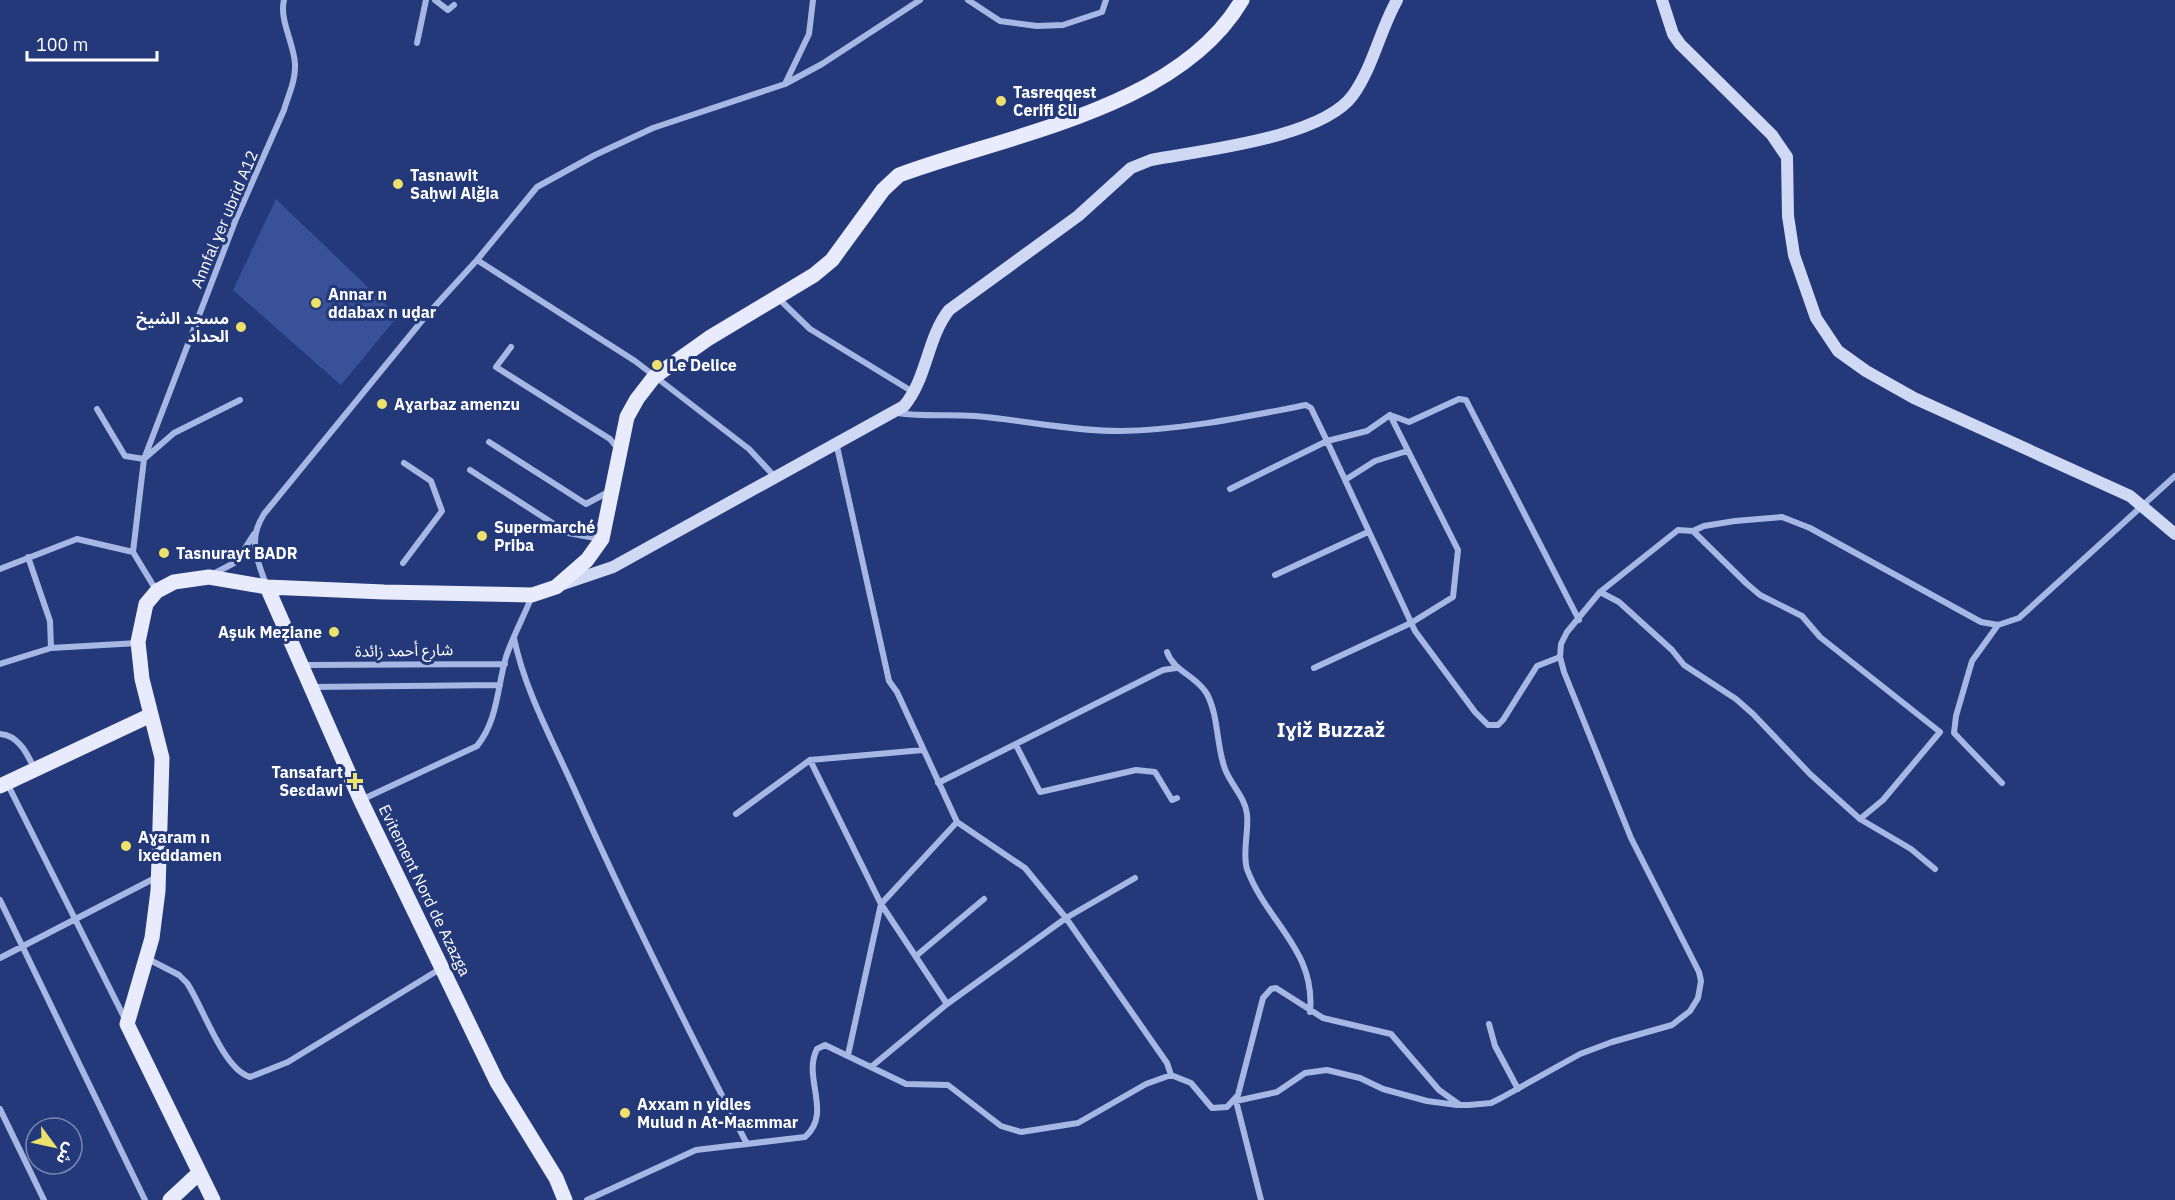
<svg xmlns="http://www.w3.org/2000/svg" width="2175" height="1200" font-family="'IBM Plex Sans','Noto Sans Arabic',sans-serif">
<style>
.green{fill:#385198}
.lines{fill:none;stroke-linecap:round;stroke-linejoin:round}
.street{stroke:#a7b7e4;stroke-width:6}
.secondary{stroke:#d0d9f4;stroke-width:12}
.primary{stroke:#e7ebfc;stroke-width:15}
.poi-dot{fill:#eee16b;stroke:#24397a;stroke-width:2}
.labels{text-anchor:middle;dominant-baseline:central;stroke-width:6;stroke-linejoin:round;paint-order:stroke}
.poi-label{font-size:16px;font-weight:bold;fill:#fff;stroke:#24397a;text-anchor:start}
.street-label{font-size:16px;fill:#fff;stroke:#24397a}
.quarter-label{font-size:20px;font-weight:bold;fill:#fff;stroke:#24397a}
</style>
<rect width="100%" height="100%" fill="#24397a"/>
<path class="green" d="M276 199 398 316 341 385 233 290Z"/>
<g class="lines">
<path class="street" d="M435 0 448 10 454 5
M968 0 1000 21 1037 26 1063 25 1102 12 1106 0
M417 43 426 0
M785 84 809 34 813 0
M477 260 635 361 749 449 775 477
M778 298 810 329 913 392
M511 347 496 367 610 439 618 449
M97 409 125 456 144 459 174 433 240 400
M897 413C924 417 948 414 975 416 1023 420 1071 431 1120 431 1183 430 1244 417 1306 405L1311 408 1327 441 1367 431 1390 415 1409 422 1459 399 1466 400 1579 620
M489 442 586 504 610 491
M836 442 889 681 897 692 957 822 881 904 848 1055
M470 470 568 533 601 539
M1345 480 1375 461 1407 451
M1230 489 1327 441 1415 631 1475 712 1488 725H1498L1503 720 1537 666 1560 657
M1693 531 1747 584 1760 595 1802 616 1820 637 1940 732 1883 800 1860 819
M133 552 144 459 236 219 284 110C288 96 296 80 295 64 294 43 279 20 284 0
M28 557 50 621 51 648
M403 563 442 511 431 481 404 463
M0 569 77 539 133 552 156 590
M213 574 236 562 254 534
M1275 575 1368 532
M266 584C256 558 248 539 264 514L425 317 477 260 537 187 595 155 653 128 785 84 822 64 920 0
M1600 592 1619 602 1672 650 1684 665 1736 699 1753 714 1810 774 1860 819 1911 849 1935 869
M1998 625 1972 661 1956 716 1954 733 2002 783
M514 638C525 692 554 743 576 793 629 912 687 1028 747 1144
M1167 652C1174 672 1196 675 1207 694 1219 717 1216 745 1225 769 1231 785 1245 797 1247 814 1249 831 1242 853 1247 869 1267 923 1316 950 1310 1012
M0 664 51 648 138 643
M303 665 505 664
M1314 668 1411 623 1453 597 1458 550 1390 415
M311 687 500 685
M0 734C18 735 27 753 34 768
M1016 745 1040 792 1136 770 1155 772 1172 800 1177 798
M810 760 881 904 947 1004
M7 783 126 1021
M938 783 1163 670 1176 668
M361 800 477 746C498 720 497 688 506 657 513 636 524 616 532 596
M736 814 810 760 923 750
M957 822 1025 868 1066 918 1167 1063 1171 1075
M0 900 145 1200
M916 956 984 899
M0 958 157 877
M148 959 179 975 187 983C203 1007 223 1069 250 1077L288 1062 440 969
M1489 1024 1495 1046 1518 1089
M871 1067 947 1004 1066 918 1135 878
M0 1109 44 1200
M587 1200 696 1150 805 1137C833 1113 802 1078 817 1049L825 1045 906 1084 948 1085 1001 1126 1021 1132 1078 1123 1146 1084 1171 1075 1191 1083 1212 1108 1227 1107 1238 1095 1263 998 1271 989 1276 988 1323 1018 1391 1034 1439 1090 1460 1105H1469L1491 1103 1501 1098 1580 1054 1612 1042 1672 1025 1690 1011 1698 998 1701 981 1699 972 1631 838 1564 672 1560 657 1561 644 1567 632 1600 592 1678 530 1693 531 1704 526 1735 521 1782 517 1810 528 1981 622 1998 625 2019 618 2175 476
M1261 1200 1236 1101 1277 1092 1305 1073 1327 1070 1360 1078 1383 1089 1427 1101 1457 1105"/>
<path class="secondary" d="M1662 0 1673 34 1680 44 1772 135 1787 157 1788 216 1794 255 1816 318 1838 351 1866 371 1914 398 2130 496 2175 534
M557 586 613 567 904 406C927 379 927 338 949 310L1078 216 1131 168 1151 160C1203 150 1322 138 1353 95 1373 67 1380 30 1397 0"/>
<path class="primary" d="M267 587 361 801 497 1082 556 1178 565 1200
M0 786 151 715
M170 1200 199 1173
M213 1200 127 1024 152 938 158 891 162 758 142 679 138 642 146 604 157 591 174 582 209 577 267 587 384 592 532 595 556 587 587 560 602 539 627 417 637 399 654 377 709 338 814 275 832 260 883 190 899 175C1009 134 1178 109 1242 0"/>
</g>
<g class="poi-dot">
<circle cx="1001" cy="101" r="6"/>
<circle cx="398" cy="184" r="6"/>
<circle cx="316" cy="303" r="6"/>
<circle cx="241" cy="327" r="6"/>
<circle cx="657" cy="365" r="6"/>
<circle cx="382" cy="404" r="6"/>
<circle cx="482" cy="536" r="6"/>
<circle cx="164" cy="553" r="6"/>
<circle cx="334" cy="632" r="6"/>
<path d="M352 772h6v6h6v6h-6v6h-6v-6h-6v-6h6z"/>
<circle cx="126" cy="846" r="6"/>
<circle cx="625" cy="1113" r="6"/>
</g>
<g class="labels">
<g class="poi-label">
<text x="1013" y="92">Tasreqqest<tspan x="1013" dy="18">Cerifi Ɛli</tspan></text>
<text x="410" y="175">Tasnawit<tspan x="410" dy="18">Saḥwi Alǧia</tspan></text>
<text x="328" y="294">Annar n<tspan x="328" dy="18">ddabax n uḍar</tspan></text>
<text x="229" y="318" text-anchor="end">مسجد الشيخ<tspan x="229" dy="18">الحداد</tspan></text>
<text x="669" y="365">Le Delice</text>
<text x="394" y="404">Aɣarbaz amenzu</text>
<text x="494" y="527">Supermarché<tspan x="494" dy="18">Priba</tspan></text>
<text x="176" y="553">Tasnurayt BADR</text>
<text x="322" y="632" text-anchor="end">Aṣuk Meẓiane</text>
<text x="343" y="772" text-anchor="end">Tansafart<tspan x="343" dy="18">Seɛdawi</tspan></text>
<text x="138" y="837">Aɣaram n<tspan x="138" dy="18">ixeddamen</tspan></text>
<text x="637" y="1104">Axxam n yidles<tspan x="637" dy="18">Mulud n At-Maɛmmar</tspan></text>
</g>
<g class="street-label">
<text transform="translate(224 219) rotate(-67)">Annfal ɣer ubrid A12</text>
<text transform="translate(404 650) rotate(-1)">شارع أحمد زائدة</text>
<text transform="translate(425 890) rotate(64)">Evitement Nord de Azazga</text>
</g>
<g class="quarter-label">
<text x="1331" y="729">Iɣiž Buzzaž</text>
</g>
</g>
<g transform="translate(54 1146) rotate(123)"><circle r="28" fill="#24397a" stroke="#7c88af" stroke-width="1.5"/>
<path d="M0-4.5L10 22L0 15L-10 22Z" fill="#eee16b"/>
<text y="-9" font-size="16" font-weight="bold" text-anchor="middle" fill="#ffffff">ش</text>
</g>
<path d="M27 51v9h130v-9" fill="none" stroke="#ffffff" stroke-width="3"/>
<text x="36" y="51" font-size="18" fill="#ffffff" stroke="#24397a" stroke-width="4.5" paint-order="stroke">100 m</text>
</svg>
